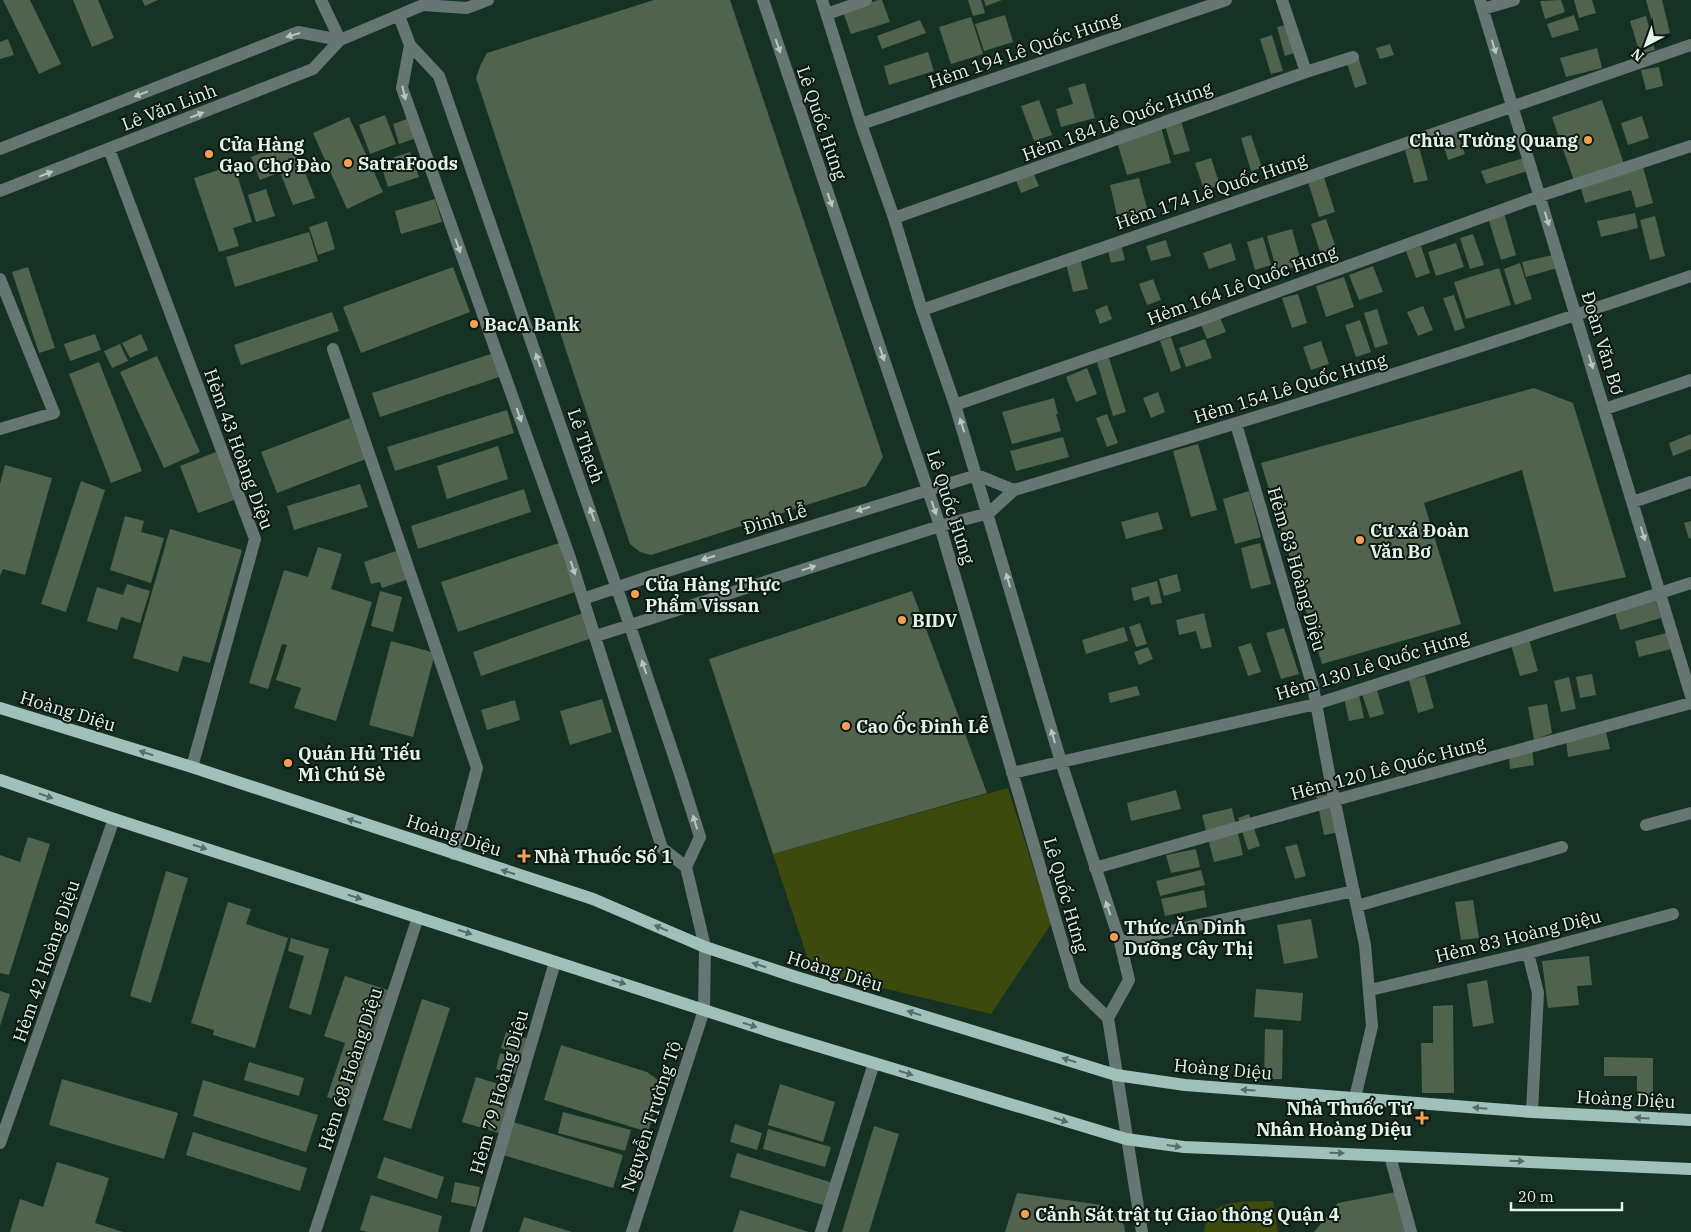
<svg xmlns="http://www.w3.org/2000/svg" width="1691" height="1232" font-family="'IBM Plex Serif',serif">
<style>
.green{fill:#3e4a0c}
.building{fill:#50634d}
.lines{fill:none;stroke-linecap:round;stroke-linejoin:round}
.minor{stroke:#667673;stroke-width:12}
.major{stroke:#a0c0ba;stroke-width:12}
.oneway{fill:#b7c7c0}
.oneway2{fill:#566c66}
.poi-dot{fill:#fa9f4f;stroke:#0b1711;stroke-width:2}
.labels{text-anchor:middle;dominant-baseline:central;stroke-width:4;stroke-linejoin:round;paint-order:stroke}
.street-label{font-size:18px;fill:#e3f3ea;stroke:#0b1711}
.poi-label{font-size:18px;font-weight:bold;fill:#e3f3ea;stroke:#0b1711;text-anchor:start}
</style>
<rect width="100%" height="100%" fill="#163225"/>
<path class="green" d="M1008 788 1051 924 991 1014 812 971 773 854Z
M1273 1201 1278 1232H1204C1207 1197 1246 1202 1273 1201Z"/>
<path class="building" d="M3 0H30L61 64 39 74Z
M73 0H98L114 38 92 47Z
M142 0H158L145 6Z
M654 0H730L883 457 866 486 651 555 640 552 630 544 476 78 481 64 487 53Z
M878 0H882L890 22 851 34 843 12Z
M968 0H981L985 13 973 16Z
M984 0H1002L986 6Z
M1561 0 1565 12 1545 19 1540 1Z
M1574 0H1592L1596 13 1579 18Z
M1646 0H1662L1670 33 1656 36Z
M1005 15 1013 42 984 51 975 24Z
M1574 15 1579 30 1552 38 1547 24Z
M1646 16 1655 50 1640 54 1630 21Z
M971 17 983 54 951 64 939 27Z
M920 20 926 33 882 49 877 36Z
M1290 24 1297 52 1285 56 1277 27Z
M1272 35 1283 71 1271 74 1260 39Z
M8 39 14 55 0 59V42Z
M1390 44 1394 55 1380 59 1376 48Z
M1597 48 1602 68 1566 77 1560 58Z
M928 52 934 71 889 85 884 66Z
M1357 53 1367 84 1355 88 1345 57Z
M1659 67 1663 86 1646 90 1641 70Z
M1085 83 1095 118 1061 127 1056 109 1073 104 1068 88Z
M1039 100 1052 135 1034 141 1021 106Z
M1602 100 1624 164 1574 181 1552 117Z
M1178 111 1190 151 1174 155 1162 116Z
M385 115 396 144 370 154 359 125Z
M415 116 422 136 399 144 393 124Z
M1642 116 1649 138 1628 145 1621 123Z
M349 117 383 192 347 209 313 133Z
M1159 120 1171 163 1127 175 1114 132Z
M1457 132 1465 154 1448 160 1441 137Z
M1251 135 1262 168 1251 171 1241 138Z
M293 141 315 198 293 205 280 172 260 180 251 157Z
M1419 147 1428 180 1414 183 1405 150Z
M410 152 419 177 388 187 380 162Z
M1527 157 1531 170 1486 184 1481 171Z
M1211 158 1220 185 1204 190 1195 163Z
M234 165 252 222 233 228 239 246 219 252 194 178Z
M1030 165 1039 186 1021 193 1013 173Z
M1643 167 1653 203 1636 208 1631 190 1585 203 1580 185Z
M1323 174 1335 212 1319 217 1307 179Z
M1139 178 1148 212 1118 220 1110 185Z
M266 189 275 216 256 222 248 195Z
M435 199 442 222 401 234 395 211Z
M1504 213 1516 255 1501 260 1488 218Z
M1635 213 1638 228 1601 237 1597 221Z
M1655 216 1665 256 1650 260 1640 220Z
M1326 219 1339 257 1323 261 1311 224Z
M327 221 335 249 318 255 309 227Z
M1292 229 1302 265 1277 272 1267 236Z
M309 232 318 261 235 287 226 257Z
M1473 234 1484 265 1470 269 1460 238Z
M1263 237 1271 265 1255 270 1247 242Z
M1166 240 1171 256 1151 261 1146 246Z
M1231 243 1236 260 1209 269 1203 253Z
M1456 243 1464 267 1436 276 1428 252Z
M1121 245 1125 260 1111 263 1107 247Z
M1421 246 1430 273 1416 278 1406 251Z
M1557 254 1561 267 1526 277 1522 262Z
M1080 259 1088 289 1073 292 1066 263Z
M1520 263 1532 299 1515 305 1504 269Z
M1373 266 1383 292 1359 300 1349 275Z
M28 267 55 348 39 353 12 272Z
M453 267 470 312 361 353 343 307Z
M1499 268 1511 305 1466 319 1454 282Z
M1344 277 1354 307 1326 317 1316 286Z
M1153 279 1161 300 1147 305 1139 284Z
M1298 294 1307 323 1292 328 1282 298Z
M1454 295 1465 328 1455 331 1443 298Z
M1107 305 1112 319 1100 324 1095 310Z
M1423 306 1433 330 1418 336 1407 312Z
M1377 309 1388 344 1375 348 1364 313Z
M332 312 339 331 241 365 234 345Z
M1219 315 1226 332 1207 339 1200 322Z
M1360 320 1371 352 1356 357 1345 325Z
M95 334 101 350 70 361 64 344Z
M141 334 148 350 130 358 122 343Z
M1171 337 1181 368 1171 372 1160 341Z
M1205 339 1212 358 1186 367 1179 348Z
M1321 341 1329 364 1311 370 1303 347Z
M120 344 128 361 112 368 104 351Z
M497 352 505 375 380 417 372 393Z
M157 356 200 452 164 468 120 372Z
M1109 358 1126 412 1113 416 1097 362Z
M99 362 142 471 111 483 69 374Z
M1087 368 1097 394 1076 402 1066 377Z
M1534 388 1573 403 1626 577 1554 592 1522 470 1424 503 1461 624 1322 664 1261 463Z
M1158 392 1165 412 1151 418 1143 398Z
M1054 398 1058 414H1056L1061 431 1012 444 1002 412Z
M507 410 514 433 395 471 387 447Z
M1107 414 1118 443 1107 447 1096 418Z
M350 418 366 459 277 493 261 452Z
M1691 434V449L1673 456 1669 443Z
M1063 437 1069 457 1016 471 1010 451Z
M1198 444 1217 510 1191 517 1173 451Z
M498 446 508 479 447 499 437 466Z
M216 452 234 500 198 513 180 466Z
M5 465 52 478 25 575 3 569 0 576V484Z
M81 481 105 490 66 612 41 604Z
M360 484 368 507 294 530 287 506Z
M524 489 531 512 418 549 411 526Z
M1249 491 1261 537 1235 544 1223 499Z
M1158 512 1163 529 1126 539 1121 522Z
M125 516 144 521 141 532 164 538 151 583 110 570Z
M1691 521V538L1689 539 1684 523Z
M170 529 242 550 210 663 183 656 178 672 133 658Z
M559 543 575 592 458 632 441 582Z
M1260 543 1271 584 1251 589 1241 548Z
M318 547 342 554 331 589 372 602 336 721 294 708 301 688 276 680 287 645 282 644 268 689 249 683 284 570 308 577Z
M399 550 409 579 382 588 380 582 371 584 364 562Z
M1177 574 1181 591 1164 596 1159 579Z
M1157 581 1162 603 1151 605 1149 596 1134 601 1131 588Z
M127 584 150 591 140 623 121 617 117 630 87 621 97 587 123 595Z
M380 591 402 597 393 632 371 626Z
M912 591 987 793 773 854 709 659Z
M1655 599 1661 618 1620 630 1615 612Z
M586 612 595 637 481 676 473 652Z
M1204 613 1212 647 1201 649 1196 631 1179 635 1176 620Z
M1140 623 1147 644 1136 647 1129 627Z
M1124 627 1128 641 1086 654 1082 640Z
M1284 628 1299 674 1281 679 1266 633Z
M1667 633 1671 649 1639 657 1635 641Z
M1528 636 1538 671 1520 676 1510 641Z
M391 641 435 653 413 737 369 725Z
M1251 643 1261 672 1248 676 1238 647Z
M1148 647 1153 659 1139 665 1134 652Z
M1592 674 1596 695 1580 698 1576 677Z
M1425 676 1434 708 1418 713 1409 680Z
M1569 677 1576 709 1561 712 1554 681Z
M1137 686 1140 695 1110 703 1108 693Z
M1376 687 1384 714 1370 718 1361 691Z
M1359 695 1364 718 1349 721 1344 698Z
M602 699 612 732 570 745 560 711Z
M515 700 520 720 487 730 481 710Z
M1547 704 1552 733 1534 740 1528 707Z
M1606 732 1610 749 1568 757 1566 741Z
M1532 750 1534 765 1510 769 1509 757Z
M1176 790 1181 809 1131 821 1127 803Z
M1331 794 1339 832 1324 835 1316 796Z
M1232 808 1243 855 1214 862 1202 815Z
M1249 814 1260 846 1248 850 1238 818Z
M28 837 50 844 9 975 0 973V855L20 862Z
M1297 844 1306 876 1295 879 1285 847Z
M1196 849 1200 867 1171 873 1166 855Z
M1201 870 1205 885 1160 896 1156 881Z
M166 871 188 878 151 1003 130 996Z
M1204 890 1207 907 1165 916 1161 899Z
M1473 900 1479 938 1461 940 1455 902Z
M228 902 251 909 246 924 288 938 255 1048 213 1035 214 1030 191 1023Z
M1311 919 1318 958 1284 964 1277 925Z
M291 938 329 949 311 1015 289 1008 304 956 288 951Z
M1589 956 1592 985 1577 986 1579 1005 1548 1008 1542 961Z
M345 976 391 991 352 1105 327 1097 345 1043 324 1036Z
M1487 980 1494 1023 1473 1027 1467 984Z
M1256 989 1303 993 1301 1021 1254 1017Z
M0 991 10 994 0 1026Z
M422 999 450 1008 411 1129 383 1120Z
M1453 1005 1454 1093H1422L1421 1043H1433V1006Z
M1265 1029 1283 1030 1282 1079H1264Z
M506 1032 529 1039 525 1055 501 1048Z
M561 1045 647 1072 658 1080 661 1089 648 1132 544 1100Z
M500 1053 519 1058 515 1074 496 1069Z
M1604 1057 1653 1058V1097H1637V1076H1604Z
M249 1062 304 1078 299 1096 244 1080Z
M476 1077 512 1088 499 1133 462 1122Z
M62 1079 178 1113 164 1159 49 1125Z
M203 1080 318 1115 306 1152 193 1116Z
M780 1084 835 1102 823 1142 768 1125Z
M563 1112 631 1130 625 1151 558 1133Z
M513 1122 623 1155 613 1188 503 1155Z
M735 1124 762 1133 757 1150 730 1142Z
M874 1126 899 1134 869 1232H842Z
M768 1129 831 1147 825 1167 763 1149Z
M193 1132 307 1168 300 1191 186 1155Z
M737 1153 833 1183 826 1206 730 1177Z
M384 1157 444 1177 437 1199 377 1178Z
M57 1162 109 1178 95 1223 123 1232H10L20 1199 43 1207Z
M455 1182 480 1187 476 1207 451 1202Z
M1396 1192 1407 1232H1314L1338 1203Z
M1017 1193 1102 1205 1124 1225 1125 1232H1005Z
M371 1195 442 1216 438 1232H367L360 1230Z
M740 1210 809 1232H733Z
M524 1217 572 1232H519Z"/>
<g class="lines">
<path class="minor" d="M321 0 340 40
M763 0 940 526 1075 986 1108 1018
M822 0 861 124 894 218 922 310 955 405 1061 762 1120 942 1129 980 1108 1018 1142 1232
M1282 0 1306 72
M1480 0 1691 696
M1483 9 1514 0
M827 14 866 0
M399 16 410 45 439 76 630 626 680 774 700 837 686 867 705 947 704 1010 632 1232
M410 45 402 88 569 555 662 848 686 867
M861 124 1226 0
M0 149 298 32 340 40
M109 149 255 539 192 767
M0 191 313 69 340 40 423 5 467 8 488 0
M894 218 1306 72 1353 57
M0 279 54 413 0 429
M922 310 1691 45
M333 349 477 768 454 854
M955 405 1197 321 1540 196 1691 146
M1605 409 1691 380
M1236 424 1313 687 1331 784 1365 945 1372 1026 1355 1098
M1633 502 1691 482
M583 599 648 577 977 475 1014 490
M596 636 940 526 989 513 1014 490C1241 423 1467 353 1691 276
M1012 773 1316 704 1691 583
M1646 825 1691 813
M1095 868 1335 800 1691 703
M1357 906 1562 847
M1120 942 1354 891
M1528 953 1538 993 1532 1112
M1370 990 1528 953 1673 914
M0 1143 114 819
M1390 1156 1411 1232
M315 1232 418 917
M476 1232 555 962
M821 1232 874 1063"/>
<path class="major" d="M0 708 192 767 593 899 705 947 793 976 1116 1075 1185 1085 1532 1112 1691 1120
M0 780 114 819 778 1034 1126 1139 1184 1147 1691 1169"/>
</g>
<defs><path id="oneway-solid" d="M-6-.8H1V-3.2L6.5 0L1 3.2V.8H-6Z" transform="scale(1.25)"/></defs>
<g class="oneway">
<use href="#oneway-solid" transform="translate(293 35) rotate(164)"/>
<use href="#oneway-solid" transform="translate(778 46) rotate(71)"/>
<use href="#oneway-solid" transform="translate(1494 47) rotate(73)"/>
<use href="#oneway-solid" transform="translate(404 93) rotate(77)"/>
<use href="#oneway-solid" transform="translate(141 94) rotate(159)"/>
<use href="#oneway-solid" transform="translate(197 115) rotate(-21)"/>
<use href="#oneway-solid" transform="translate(46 174) rotate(-21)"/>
<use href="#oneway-solid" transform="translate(830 200) rotate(71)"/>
<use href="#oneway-solid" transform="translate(1547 219) rotate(73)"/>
<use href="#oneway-solid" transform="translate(458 246) rotate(70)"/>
<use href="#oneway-solid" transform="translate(882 354) rotate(71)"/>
<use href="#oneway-solid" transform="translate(538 360) rotate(-109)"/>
<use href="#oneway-solid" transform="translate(1591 362) rotate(73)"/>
<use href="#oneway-solid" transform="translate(519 415) rotate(70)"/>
<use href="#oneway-solid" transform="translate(962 425) rotate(-107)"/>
<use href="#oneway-solid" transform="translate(934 508) rotate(71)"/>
<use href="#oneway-solid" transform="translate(863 509) rotate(163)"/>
<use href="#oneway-solid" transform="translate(592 514) rotate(-109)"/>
<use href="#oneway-solid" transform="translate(1643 534) rotate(73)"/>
<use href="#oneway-solid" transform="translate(708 558) rotate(163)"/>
<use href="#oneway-solid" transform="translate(573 568) rotate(72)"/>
<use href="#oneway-solid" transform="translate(809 568) rotate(-18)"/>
<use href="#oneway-solid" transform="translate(1008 580) rotate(-106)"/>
<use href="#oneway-solid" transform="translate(644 667) rotate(-109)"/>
<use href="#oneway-solid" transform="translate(1053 736) rotate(-106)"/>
<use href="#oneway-solid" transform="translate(695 822) rotate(-107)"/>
<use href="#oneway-solid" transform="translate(1108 908) rotate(-109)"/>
</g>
<g class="oneway2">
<use href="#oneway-solid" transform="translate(146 753) rotate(-163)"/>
<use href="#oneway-solid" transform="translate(46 796) rotate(19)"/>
<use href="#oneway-solid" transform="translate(354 821) rotate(-162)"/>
<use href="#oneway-solid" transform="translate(200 847) rotate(18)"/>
<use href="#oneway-solid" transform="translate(508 872) rotate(-162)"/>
<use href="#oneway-solid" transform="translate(355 897) rotate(18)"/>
<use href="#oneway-solid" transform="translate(661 928) rotate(-157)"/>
<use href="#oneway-solid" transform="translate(465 932) rotate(18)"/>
<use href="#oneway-solid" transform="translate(759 965) rotate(-162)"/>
<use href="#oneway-solid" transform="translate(619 982) rotate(18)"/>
<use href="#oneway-solid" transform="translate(914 1013) rotate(-163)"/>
<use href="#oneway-solid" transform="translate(750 1025) rotate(18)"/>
<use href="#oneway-solid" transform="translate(1069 1060) rotate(-163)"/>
<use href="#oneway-solid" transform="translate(906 1073) rotate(17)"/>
<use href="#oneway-solid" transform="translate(1248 1090) rotate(-176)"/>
<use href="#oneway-solid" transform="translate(1480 1108) rotate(-175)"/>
<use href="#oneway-solid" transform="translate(1642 1118) rotate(-177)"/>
<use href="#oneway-solid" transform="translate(1061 1120) rotate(17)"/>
<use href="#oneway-solid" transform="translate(1174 1146) rotate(8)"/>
<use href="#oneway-solid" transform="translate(1337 1153) rotate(2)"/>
<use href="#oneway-solid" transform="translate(1517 1161) rotate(2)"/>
</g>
<g class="poi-dot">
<circle cx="1588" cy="140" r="5"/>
<circle cx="209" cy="154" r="5"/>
<circle cx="348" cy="163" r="5"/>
<circle cx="474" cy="324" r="5"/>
<circle cx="1360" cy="540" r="5"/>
<circle cx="635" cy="594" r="5"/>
<circle cx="902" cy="620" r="5"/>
<circle cx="846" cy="726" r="5"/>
<circle cx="288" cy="763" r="5"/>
<path d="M521.5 848.5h5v5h5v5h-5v5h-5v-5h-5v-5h5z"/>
<circle cx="1114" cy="937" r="5"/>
<path d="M1419.5 1110.5h5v5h5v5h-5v5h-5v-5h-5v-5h5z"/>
<circle cx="1025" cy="1214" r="5"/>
</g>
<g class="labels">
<g class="street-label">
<text transform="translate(1024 50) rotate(-19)">Hẻm 194 Lê Quốc Hưng</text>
<text transform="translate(169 107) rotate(-21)">Lê Văn Linh</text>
<text transform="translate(1117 121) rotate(-20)">Hẻm 184 Lê Quốc Hưng</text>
<text transform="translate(822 123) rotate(71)">Lê Quốc Hưng</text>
<text transform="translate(1211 191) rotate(-19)">Hẻm 174 Lê Quốc Hưng</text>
<text transform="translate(1242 285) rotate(-20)">Hẻm 164 Lê Quốc Hưng</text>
<text transform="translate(1603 343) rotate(73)">Đoàn Văn Bơ</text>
<text transform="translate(1290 388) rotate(-17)">Hẻm 154 Lê Quốc Hưng</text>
<text transform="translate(586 446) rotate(71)">Lê Thạch</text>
<text transform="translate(239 449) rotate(70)">Hẻm 43 Hoàng Diệu</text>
<text transform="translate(951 507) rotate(72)">Lê Quốc Hưng</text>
<text transform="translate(775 519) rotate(-17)">Ðinh Lễ</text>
<text transform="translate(1297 569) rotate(74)">Hẻm 83 Hoàng Diệu</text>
<text transform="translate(1372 665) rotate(-17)">Hẻm 130 Lê Quốc Hưng</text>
<text transform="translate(68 711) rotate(17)">Hoàng Diệu</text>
<text transform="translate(1388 768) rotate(-15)">Hẻm 120 Lê Quốc Hưng</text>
<text transform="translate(454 835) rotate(18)">Hoàng Diệu</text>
<text transform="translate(1066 895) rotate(74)">Lê Quốc Hưng</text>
<text transform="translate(1518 936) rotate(-14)">Hẻm 83 Hoàng Diệu</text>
<text transform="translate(46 961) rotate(-71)">Hẻm 42 Hoàng Diệu</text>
<text transform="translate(835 971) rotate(17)">Hoàng Diệu</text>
<text transform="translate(350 1069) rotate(-72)">Hẻm 68 Hoàng Diệu</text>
<text transform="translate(1223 1069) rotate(5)">Hoàng Diệu</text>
<text transform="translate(499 1092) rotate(-74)">Hẻm 79 Hoàng Diệu</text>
<text transform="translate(1626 1099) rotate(3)">Hoàng Diệu</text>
<text transform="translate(651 1116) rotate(-72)">Nguyễn Trường Tộ</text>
</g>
<g class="poi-label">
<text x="1578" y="140" text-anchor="end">Chùa Tường Quang</text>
<text x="219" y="144">Cửa Hàng<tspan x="219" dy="21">Gạo Chợ Đào</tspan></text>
<text x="358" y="163">SatraFoods</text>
<text x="484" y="324">BacA Bank</text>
<text x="1370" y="530">Cư xá Đoàn<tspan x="1370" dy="21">Văn Bơ</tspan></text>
<text x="645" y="584">Cửa Hàng Thực<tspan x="645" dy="21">Phẩm Vissan</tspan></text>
<text x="912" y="620">BIDV</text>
<text x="856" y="726">Cao Ốc Đinh Lễ</text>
<text x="298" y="753">Quán Hủ Tiếu<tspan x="298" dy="21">Mì Chú Sè</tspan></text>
<text x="534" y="856">Nhà Thuốc Số 1</text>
<text x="1124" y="927">Thức Ăn Dinh<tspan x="1124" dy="21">Dưỡng Cây Thị</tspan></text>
<text x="1412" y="1108" text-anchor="end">Nhà Thuốc Tư<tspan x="1412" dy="21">Nhân Hoàng Diệu</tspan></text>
<text x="1035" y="1214">Cảnh Sát trật tự Giao thông Quận 4</text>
</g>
</g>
<g transform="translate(1646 45) rotate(221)" stroke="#0b1711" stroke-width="4" paint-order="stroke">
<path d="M0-4L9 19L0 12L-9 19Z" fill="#e3f3ea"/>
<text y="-8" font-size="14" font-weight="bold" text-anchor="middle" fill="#e3f3ea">N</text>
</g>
<path d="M1511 1202v8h111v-8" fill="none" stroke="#e3f3ea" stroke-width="2.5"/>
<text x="1518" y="1202" font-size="15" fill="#e3f3ea" stroke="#0b1711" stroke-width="4" paint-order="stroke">20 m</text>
</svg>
